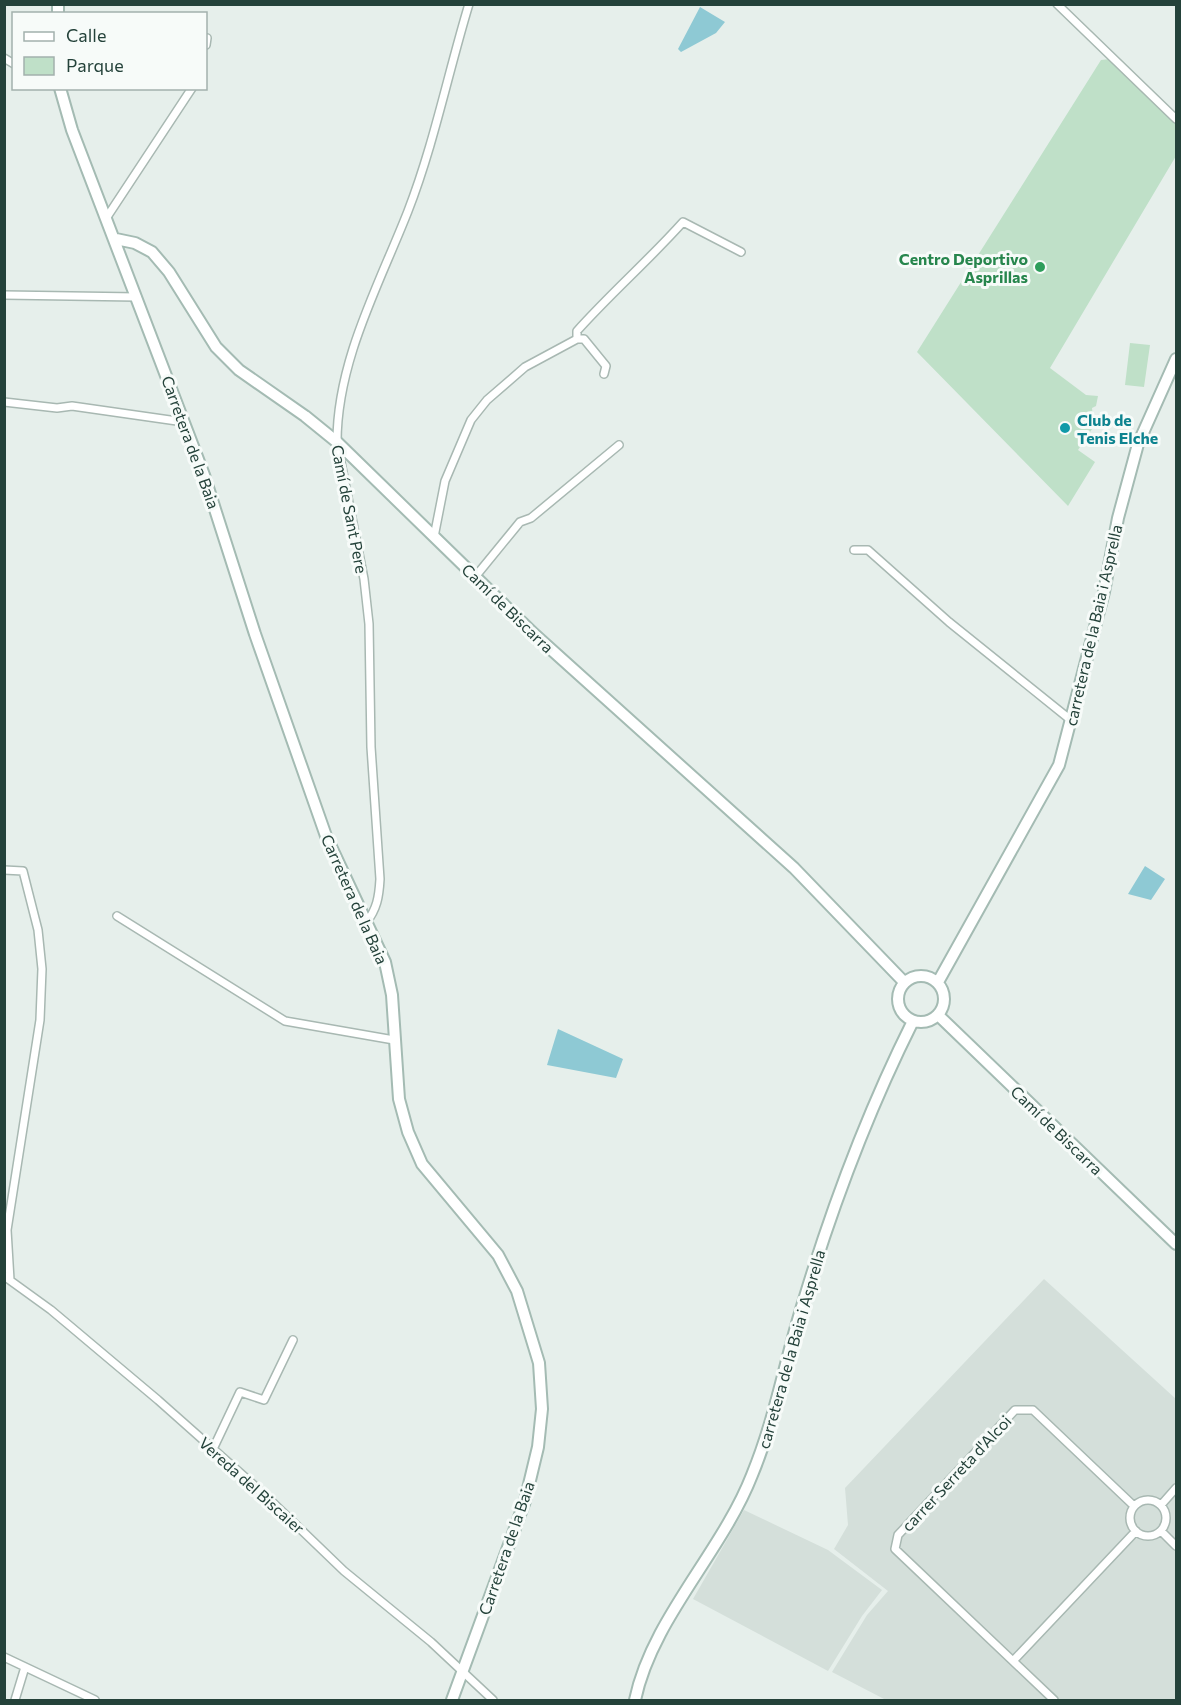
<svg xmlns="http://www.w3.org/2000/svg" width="1181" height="1705" font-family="Commissioner,sans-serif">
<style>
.built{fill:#d4dfda}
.green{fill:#bfe0c8}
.water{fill:#8ec9d4}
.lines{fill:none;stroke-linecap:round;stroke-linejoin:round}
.street-casing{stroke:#a8b8b2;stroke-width:10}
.secondary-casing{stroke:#a4bbb3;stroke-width:14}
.street{stroke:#fff;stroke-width:7}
.secondary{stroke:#fff;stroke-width:10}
.leisure-dot{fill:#2e9e5b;stroke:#f7fbf9;stroke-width:2}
.culture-dot{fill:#0f9aa8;stroke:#f7fbf9;stroke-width:2}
.labels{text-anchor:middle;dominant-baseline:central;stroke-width:6;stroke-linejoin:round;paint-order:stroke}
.leisure-label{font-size:16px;font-weight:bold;fill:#27864d;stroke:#f7fbf9;text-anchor:end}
.culture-label{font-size:16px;font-weight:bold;fill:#0d838f;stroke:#f7fbf9;text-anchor:start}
.street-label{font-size:16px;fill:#24423a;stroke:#f7fbf9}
</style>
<rect width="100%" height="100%" fill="#e6efeb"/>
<path class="built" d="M1044 1279 1176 1399V1700H886L832 1672 867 1615 888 1591 834 1549 848 1525 845 1488Z
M744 1510 828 1550 882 1590 862 1616 828 1671 693 1599Z"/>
<path class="green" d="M1110 59 1176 121V156L1050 368 1086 395 1098 396 1096 406 1092 408 1094 426 1078 450 1095 462 1068 506 917 352 1101 60Z
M1130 343 1150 345 1144 387 1125 385Z"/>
<path class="water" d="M700 7 725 22 716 33 681 52 678 49Z
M1145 866 1165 879 1151 900 1128 894Z
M558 1029 623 1059 616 1078 547 1065Z"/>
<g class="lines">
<g class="street-casing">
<path id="street" d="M1057 4 1176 119
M206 45 207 38
M4 58 14 64
M107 217 192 88
M4 295 137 297
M577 339V331C611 293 649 260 683 222L741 252
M4 402 57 408 72 406 184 422
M434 537 445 481 471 420 487 400 525 367 577 339H584L606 366 604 374
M854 550H868L949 622 1072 721
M475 577 520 522 531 518 619 445
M4 870 23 871 38 930 42 969 40 1020 7 1230 10 1280
M117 916 285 1021 394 1040
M366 923C377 909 379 897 380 879L371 747 369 624 364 579 337 442C337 361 379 285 408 211 434 144 448 73 469 4
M4 1276 51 1310 158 1400 265 1495 344 1571 431 1642 493 1700
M213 1449 240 1392 264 1400 293 1340
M1130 1518a18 18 0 1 1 36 0a18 18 0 1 1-36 0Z
M1161 1505 1176 1488
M1161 1531 1176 1546
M4 1657 95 1700
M1013 1661 1136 1531
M15 1700 25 1667
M1054 1700 895 1549 898 1535 1015 1410H1033L1134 1506"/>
</g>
<g class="secondary-casing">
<path id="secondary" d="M58 14V4
M60 88 72 130 204 475 255 634 326 836 385 962 392 995 399 1099 408 1132 422 1164 498 1255 517 1291 539 1363 542 1409 538 1447 525 1501 452 1700
M116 239 135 243 152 252 169 272 216 347 239 370 305 416 337 442 534 634 794 868 904 982
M898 999a23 23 0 1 1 46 0a23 23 0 1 1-46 0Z
M938 982 1059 765 1104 592 1118 518 1138 444 1176 359
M938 1015 1176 1244
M635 1700C652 1619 722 1552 752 1475 776 1417 785 1359 804 1300 833 1204 868 1111 913 1021"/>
</g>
<use href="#street" class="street"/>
<use href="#secondary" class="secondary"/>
</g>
<circle class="leisure-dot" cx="1040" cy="267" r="6"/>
<circle class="culture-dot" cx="1065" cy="428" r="6"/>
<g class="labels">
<g class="leisure-label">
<text x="1028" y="258">Centro Deportivo<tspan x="1028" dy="18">Asprillas</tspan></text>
</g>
<g class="culture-label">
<text x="1077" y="419">Club de<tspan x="1077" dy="18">Tenis Elche</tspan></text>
</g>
<g class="street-label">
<text transform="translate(191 442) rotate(70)">Carretera de la Baia</text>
<text transform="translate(350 509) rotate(79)">Camí de Sant Pere</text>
<text transform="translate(508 608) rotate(44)">Camí de Biscarra</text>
<text transform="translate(1093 625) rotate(-77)">carretera de la Baia i Asprella</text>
<text transform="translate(355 899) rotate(66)">Carretera de la Baia</text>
<text transform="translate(1057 1130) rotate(44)">Camí de Biscarra</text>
<text transform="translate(791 1349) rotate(-74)">carretera de la Baia i Asprella</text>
<text transform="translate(956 1473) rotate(-47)">carrer Serreta d'Alcoi</text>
<text transform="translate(252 1485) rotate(42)">Vereda del Biscaier</text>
<text transform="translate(506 1548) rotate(-71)">Carretera de la Baia</text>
</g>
</g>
<rect width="1181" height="1705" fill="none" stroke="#24423a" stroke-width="12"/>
<rect x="12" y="12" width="195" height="78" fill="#f7fbf9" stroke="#a3b1ad" stroke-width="1.5"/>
<rect x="24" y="32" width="30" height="9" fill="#ffffff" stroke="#a3b1ad" stroke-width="1.5"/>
<text x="66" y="42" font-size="18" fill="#24423a">Calle</text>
<rect x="24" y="57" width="30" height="18" fill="#bfe0c8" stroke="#a3b1ad" stroke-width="1.5"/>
<text x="66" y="72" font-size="18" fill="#24423a">Parque</text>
</svg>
